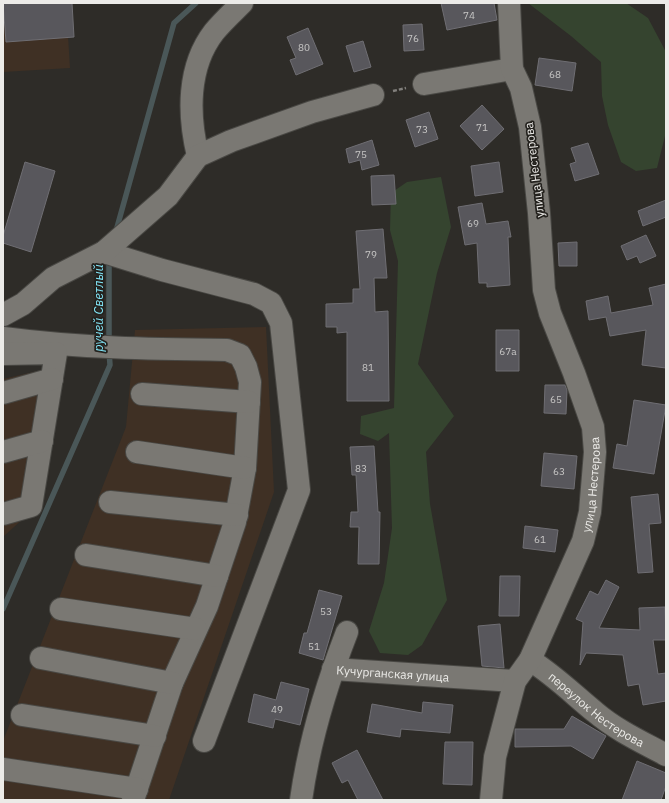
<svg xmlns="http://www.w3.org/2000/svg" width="669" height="803" font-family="'IBM Plex Sans',sans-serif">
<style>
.industrial{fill:#3f3024}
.green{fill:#35442f}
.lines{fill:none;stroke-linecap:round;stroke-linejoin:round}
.stream{stroke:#4a5758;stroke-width:5.5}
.building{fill:#58575c;stroke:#6f6e73}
.minor-casing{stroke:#494844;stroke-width:24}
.path{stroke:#82807d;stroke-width:2.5;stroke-dasharray:4 2;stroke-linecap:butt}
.minor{stroke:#7a7873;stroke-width:22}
.labels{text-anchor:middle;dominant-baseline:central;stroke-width:3.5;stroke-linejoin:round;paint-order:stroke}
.number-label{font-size:10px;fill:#c7c6c5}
.street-label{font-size:12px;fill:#ecebe8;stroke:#24221e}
.water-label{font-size:13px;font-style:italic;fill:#82e5f7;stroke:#24221e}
</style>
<rect width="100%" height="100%" fill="#2e2c28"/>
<path class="industrial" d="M3 3H66L70 68 3 72Z
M266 327 274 492 169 800H3V741L126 427 135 330Z
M55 367 25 517 3 537V379Z"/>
<path class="green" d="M528 3H626L648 18 666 52V132L657 168 636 171 621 162 608 125 602 96 601 62 571 36Z
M441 177 451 227 437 273 418 364 454 416 426 452 430 504 447 600 422 645 408 655 380 653 369 631 384 583 392 528 389 433 378 441 360 434 361 416 394 408 398 261 390 230 391 193 407 182Z"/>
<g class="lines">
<path class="stream" d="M116 231 174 23 196 3
M109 259V342
M3 609 110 365 109 351"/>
</g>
<path class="building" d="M3 3H72L74 37 6 42Z
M441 3H494L497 20 447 30Z
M422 24 424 50 404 51 403 25Z
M308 28 323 64 296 75 290 60 296 58 287 37Z
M363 41 371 67 354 72 346 46Z
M539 58 576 63 572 91 535 85Z
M482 105 504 129 482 150 460 126Z
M429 112 438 139 415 147 406 120Z
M372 140 379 165 362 170 360 160 349 163 346 149Z
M588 143 599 174 575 181 570 164 576 162 571 148Z
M25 162 55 171 31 252 3 243V236Z
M499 162 503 192 475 196 471 166Z
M394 175 396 204 372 205 371 176Z
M666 200V217L643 226 638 211Z
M482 203 486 224 508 221 511 237H508L510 285 487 287V283H479L477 243 465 245 458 207Z
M383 229 387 278H374L375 312 388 311 389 401H347V332L337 333V327H326V304L353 303V289H360L356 231Z
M646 235 656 256 640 263 637 256 627 260 621 246Z
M577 242V266H559L558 243Z
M666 284V368L642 365 646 330 610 336 606 317 589 320 586 301 608 296 611 313 653 305 649 288Z
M496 330H519V371H496Z
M545 385H565L567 390 566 414 544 413Z
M634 400 666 405 654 474 613 468 617 444 627 446Z
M374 446 378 512H380L379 564H358L359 527H350L351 512H358L356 475H352L350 447Z
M544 453 577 456 574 489 541 486Z
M658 494 661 523 649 524 653 572 638 573 631 497Z
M525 526 558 530 555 552 523 548Z
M500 576H520L519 616H499Z
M606 580 619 587 599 628 640 630 639 608 665 607 666 640H653L658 674 666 673V701L643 705 639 684 628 686 623 655 586 653 580 665 583 622 576 619 590 591 598 595Z
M319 590 342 596 323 660 299 653 304 633H307Z
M500 624 504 668 482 666 478 626Z
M281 682 309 689 300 725 275 719 273 728 248 722 254 694 276 700Z
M423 702 453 705 450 733 401 729 400 737 367 732 372 704 422 713Z
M572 716 606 736 593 759 571 746 515 747V729H564Z
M445 742H473L472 785 443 784Z
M357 750 383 800H358L348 780 342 783 332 763Z
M637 761 666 773V786L661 800H622Z"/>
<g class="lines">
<g class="minor-casing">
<g id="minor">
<path d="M424 84 512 69"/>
<path d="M198 156C188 115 187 67 214 32 222 22 233 12 242 3"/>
<path d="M104 252 162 270 254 294 271 303 281 323 299 490 204 741"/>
<path d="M3 315 23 304 53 278 104 252 168 196 198 156 231 141 312 112 373 95"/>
<path d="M3 338C78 348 152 349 227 350L240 355 246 367 250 382 245 468 235 522 207 606 172 683 133 800"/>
<path d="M3 354 56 353 31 506 3 514"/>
<path d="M3 393 52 379"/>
<path d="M142 394 249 402"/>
<path d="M3 452 42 441"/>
<path d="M137 452 245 468"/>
<path d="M110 502 237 515"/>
<path d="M86 555 217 576"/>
<path d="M61 609 196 629"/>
<path d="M41 658 172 683"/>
<path id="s1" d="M530 660C554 675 573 694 595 712 616 730 642 742 666 755"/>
<path id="s2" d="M333 669 515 681"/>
<path d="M22 715 155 736"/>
<path d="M3 769 137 789"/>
<path d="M301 800C309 743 326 686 347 632"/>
<path id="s3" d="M491 800 495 757 515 681 530 660 583 541 590 512 595 452 593 427 574 373 550 313 544 290 539 213 530 127 521 88 512 69 509 3"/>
</g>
</g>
<path class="path" d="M393 91 406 88"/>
<use href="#minor" class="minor"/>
</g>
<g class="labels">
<g class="number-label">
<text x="469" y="15">74</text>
<text x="413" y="38">76</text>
<text x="304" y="47">80</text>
<text x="555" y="74">68</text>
<text x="482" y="127">71</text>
<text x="422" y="129">73</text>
<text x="361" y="154">75</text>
<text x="473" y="223">69</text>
<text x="371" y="254">79</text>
<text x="508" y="351">67а</text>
<text x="368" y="367">81</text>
<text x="556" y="399">65</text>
<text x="361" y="468">83</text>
<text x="559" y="471">63</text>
<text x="540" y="539">61</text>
<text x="326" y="611">53</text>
<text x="314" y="646">51</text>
<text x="277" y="709">49</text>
</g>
<g class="street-label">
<text transform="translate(534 170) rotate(-97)">улица Нестерова</text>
<text stroke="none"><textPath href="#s3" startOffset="335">улица Нестерова</textPath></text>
<text stroke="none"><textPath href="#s2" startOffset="60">Кучурганская улица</textPath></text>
<text stroke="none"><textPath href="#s1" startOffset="83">переулок Нестерова</textPath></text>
</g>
<g class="water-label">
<text transform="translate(98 308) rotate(-90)">ручей Светлый</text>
</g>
</g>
<rect width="669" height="803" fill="none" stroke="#ecebe8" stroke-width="8"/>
</svg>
